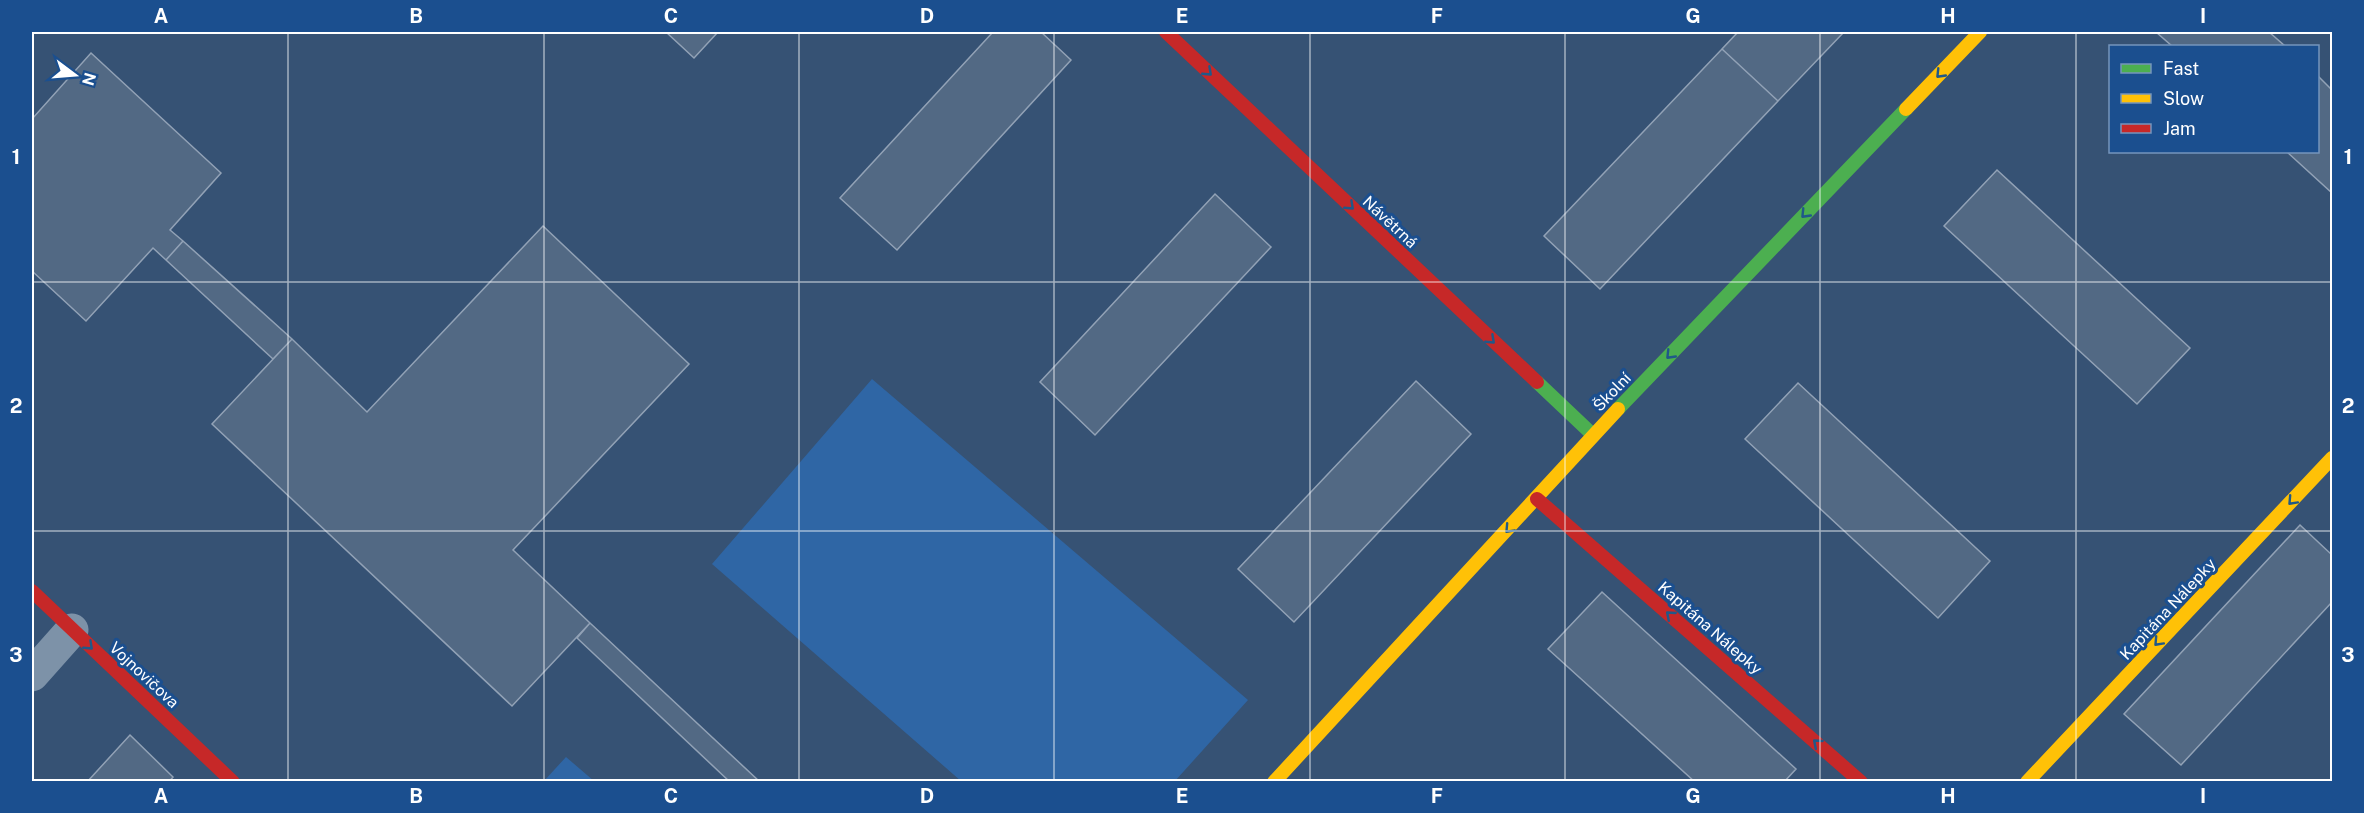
<svg xmlns="http://www.w3.org/2000/svg" width="2364" height="813" font-family="'Public Sans',sans-serif">
<style>
.green{fill:#2f66a5}
.building{fill:#526984;stroke:#92a2b6;stroke-width:1.5}
.lines{fill:none;stroke-linecap:round;stroke-linejoin:round}
.street{stroke:#7d92a8;stroke-width:33}
.fast{stroke:#4caf50;stroke-width:14}
.slow{stroke:#ffc107;stroke-width:14}
.jam{stroke:#c62828;stroke-width:14}
.oneway{stroke:#205989}
.grid{fill:none;stroke:#fff;stroke-width:1.5;stroke-opacity:0.55}
.labels{text-anchor:middle;dominant-baseline:central;stroke-width:6;stroke-linejoin:round;paint-order:stroke}
.street-label{font-size:16px;fill:#fff;stroke:#1b4f8f}
.neatline{fill:none;stroke:#fff;stroke-width:2}
.grid-label{font-size:20px;text-anchor:middle;font-weight:bold;fill:#fff}
</style>
<rect width="100%" height="100%" fill="#365274"/>
<path class="green" d="M872 379 1248 700 1175 781H961L712 564Z
M566 757 594 781H544Z"/>
<path class="building" d="M666 32H718L694 58Z
M993 32H1041L1071 60 897 250 840 198Z
M1738 32H1844L1778 101 1722 49Z
M2156 32H2269L2285 46H2172Z
M1722 49 1778 101 1600 289 1544 236Z
M91 53 221 173 170 230 183 241 166 260 153 248 86 321 32 271V119Z
M2318 76 2332 90V193L2287 152H2318Z
M1997 170 2190 348 2137 404 1944 226Z
M1215 194 1271 247 1095 435 1040 382Z
M543 226 689 364 513 550 590 623 512 706 212 424 292 339 367 412Z
M183 241 292 339 273 359 166 260Z
M1416 381 1471 434 1294 622 1238 569Z
M1798 383 1990 561 1938 618 1745 439Z
M2300 525 2332 555V602L2181 765 2124 714Z
M1602 592 1796 769 1784 782H1695L1548 649Z
M590 623 760 782H730L577 638Z
M130 735 173 777 169 782H87Z"/>
<g class="lines">
<path class="street" d="M32 675 72 630"/>
<path class="fast" d="M1537 382 1593 435
M1618 409 1906 109"/>
<path class="slow" d="M1906 109 1980 32
M1274 782 1618 409
M2027 782 2332 458"/>
<path class="jam" d="M1166 32 1537 382
M1537 499 1861 782
M32 591 233 782"/>
</g>
<defs><path id="oneway-chevron" d="M-2-3.5L2.5 0L-2 3.5" fill="none" stroke-width="1.6" stroke-linecap="round" stroke-linejoin="round" transform="scale(1.5)"/></defs>
<g class="oneway">
<use href="#oneway-chevron" transform="translate(1208 72) rotate(43)"/>
<use href="#oneway-chevron" transform="translate(1940 74) rotate(134)"/>
<use href="#oneway-chevron" transform="translate(1350 206) rotate(43)"/>
<use href="#oneway-chevron" transform="translate(1805 214) rotate(134)"/>
<use href="#oneway-chevron" transform="translate(1491 340) rotate(43)"/>
<use href="#oneway-chevron" transform="translate(1670 355) rotate(134)"/>
<use href="#oneway-chevron" transform="translate(2292 501) rotate(133)"/>
<use href="#oneway-chevron" transform="translate(1509 529) rotate(133)"/>
<use href="#oneway-chevron" transform="translate(1670 615) rotate(-139)"/>
<use href="#oneway-chevron" transform="translate(2158 642) rotate(133)"/>
<use href="#oneway-chevron" transform="translate(89 646) rotate(43)"/>
<use href="#oneway-chevron" transform="translate(1817 743) rotate(-139)"/>
</g>
<path class="grid" d="M288 32V782M544 32V782M799 32V782M1054 32V782M1310 32V782M1565 32V782M1820 32V782M2076 32V782M32 282H2332M32 531H2332"/>
<g class="labels">
<g class="street-label">
<text transform="translate(1390 222) rotate(43)">Návětrná</text>
<text transform="translate(1612 392) rotate(-46)">Školní</text>
<text transform="translate(2168 609) rotate(-47)">Kapitána Nálepky</text>
<text transform="translate(1710 628) rotate(41)">Kapitána Nálepky</text>
<text transform="translate(144 675) rotate(43)">Vojnovičova</text>
</g>
</g>
<rect width="2364" height="813" fill="none" stroke="#1b4f8f" stroke-width="66"/>
<rect x="2109" y="45" width="210" height="108" fill="#1b4f8f" stroke="#7695bc" stroke-width="1.5"/>
<rect x="2121" y="64" width="30" height="9" fill="#4caf50" stroke="#7695bc" stroke-width="1.5"/>
<text x="2163" y="75" font-size="18" fill="#ffffff">Fast</text>
<rect x="2121" y="94" width="30" height="9" fill="#ffc107" stroke="#7695bc" stroke-width="1.5"/>
<text x="2163" y="105" font-size="18" fill="#ffffff">Slow</text>
<rect x="2121" y="124" width="30" height="9" fill="#c62828" stroke="#7695bc" stroke-width="1.5"/>
<text x="2163" y="135" font-size="18" fill="#ffffff">Jam</text>
<g transform="translate(75 75) rotate(106)" stroke="#1b4f8f" stroke-width="4.5" paint-order="stroke">
<path d="M0-4.5L10 22L0 15L-10 22Z" fill="#ffffff"/>
<text y="-9" font-size="16" font-weight="bold" text-anchor="middle" fill="#ffffff">N</text>
</g>
<rect x="33" y="33" width="2298" height="747" class="neatline"/>
<g class="grid-label">
<text x="161" y="23">A</text>
<text x="416" y="23">B</text>
<text x="671" y="23">C</text>
<text x="927" y="23">D</text>
<text x="1182" y="23">E</text>
<text x="1437" y="23">F</text>
<text x="1693" y="23">G</text>
<text x="1948" y="23">H</text>
<text x="2203" y="23">I</text>
<text x="16" y="164">1</text>
<text x="2348" y="164">1</text>
<text x="16" y="413">2</text>
<text x="2348" y="413">2</text>
<text x="16" y="662">3</text>
<text x="2348" y="662">3</text>
<text x="161" y="803">A</text>
<text x="416" y="803">B</text>
<text x="671" y="803">C</text>
<text x="927" y="803">D</text>
<text x="1182" y="803">E</text>
<text x="1437" y="803">F</text>
<text x="1693" y="803">G</text>
<text x="1948" y="803">H</text>
<text x="2203" y="803">I</text>
</g>
</svg>
